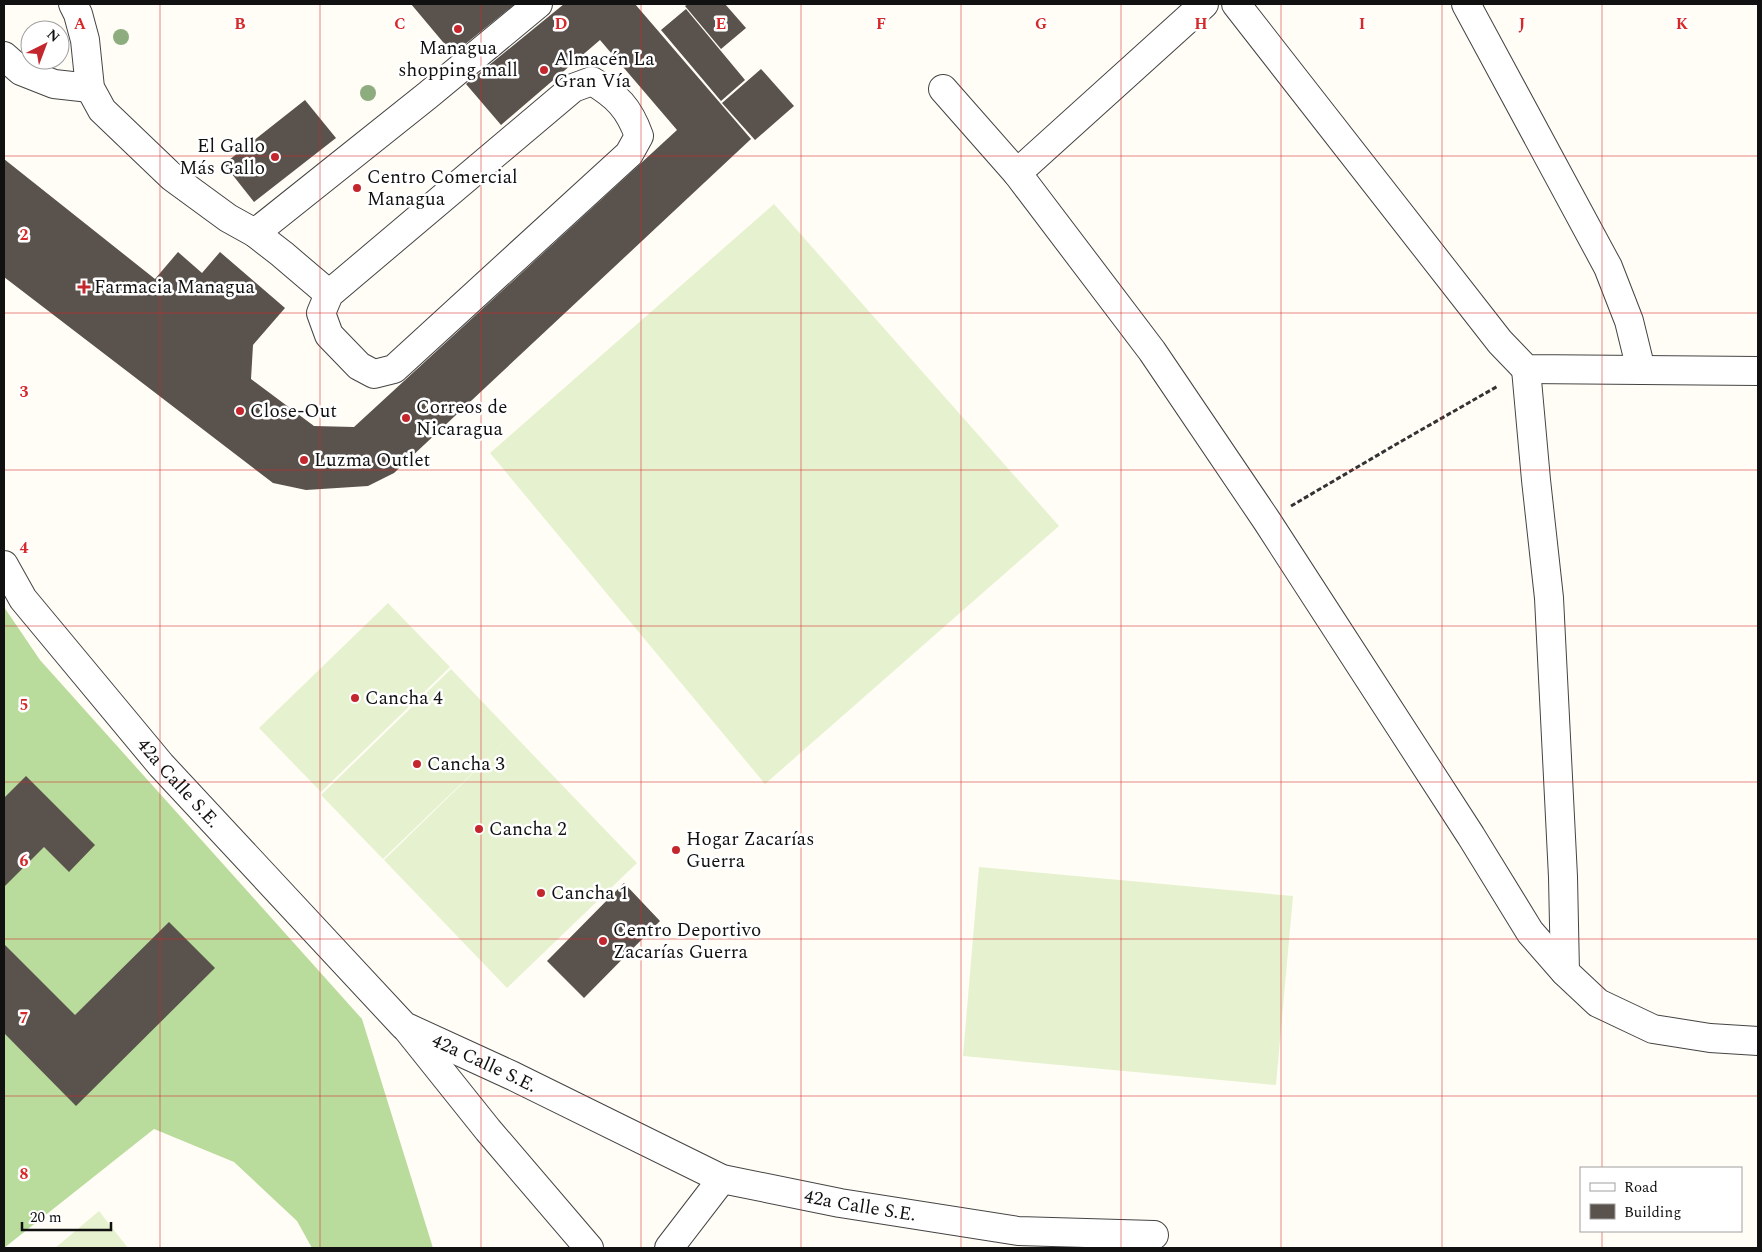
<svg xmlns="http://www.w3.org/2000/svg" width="1762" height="1252" font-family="Spectral,serif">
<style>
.forest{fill:#b9dc9c}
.pitch{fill:#e6f2cf}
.building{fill:#5a524d}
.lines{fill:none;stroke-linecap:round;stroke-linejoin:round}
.minor-casing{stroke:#444;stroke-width:30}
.path{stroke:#333;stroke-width:3;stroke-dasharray:5 2.5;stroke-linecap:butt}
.minor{stroke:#fff;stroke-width:28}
.tree{fill:#8dad7f}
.grid{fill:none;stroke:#d62828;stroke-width:1;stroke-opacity:0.55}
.poi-dot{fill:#c4262e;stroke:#fff;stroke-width:2}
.labels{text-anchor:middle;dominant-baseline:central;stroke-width:5;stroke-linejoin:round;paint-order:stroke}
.poi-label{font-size:19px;fill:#111;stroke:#fff;text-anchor:start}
.street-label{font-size:19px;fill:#111;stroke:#fff}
.grid-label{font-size:16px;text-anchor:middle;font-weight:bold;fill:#d62828;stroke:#fff;stroke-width:5;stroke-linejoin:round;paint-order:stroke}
</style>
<rect width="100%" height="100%" fill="#fffdf5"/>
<path class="forest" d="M4 607 40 660 362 1019 433 1248H312L297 1221 234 1162 154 1129 4 1248Z"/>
<path class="pitch" d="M774 204 1059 526 765 784 490 453Z
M388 603 450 667 321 792 259 728Z
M451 669 513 734 383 859 321 795Z
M513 734 637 863 507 988 384 860Z
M979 867 1293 896 1276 1085 963 1056Z
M99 1211 128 1248H55Z"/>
<path class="building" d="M411 4H515L453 54Z
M564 4H635L751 139 394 473 368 486 306 490 273 483 4 277V159L155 279 178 252 202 273 220 252 285 308 253 345 251 379 314 426 354 427 677 130 600 40 501 125 466 84Z
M688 4H725L746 28 721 49 685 6Z
M686 9 745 80 721 101 661 30Z
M761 69 794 106 755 140 722 103Z
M305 100 336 138 254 202 224 164Z
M26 776 95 845 69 872 44 847 4 887V798Z
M624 883 660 921 584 998 547 961Z
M169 922 215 968 76 1106 4 1033V944L75 1015Z"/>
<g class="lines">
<g class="minor-casing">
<g id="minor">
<path d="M73 4 78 14 85 40 90 88 102 110 172 177 228 218 255 233 282 254 329 294"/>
<path d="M1236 4 1500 342 1526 369 1758 371"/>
<path d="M1466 4 1608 267 1629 321 1641 370"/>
<path d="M4 56 21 71 54 84 90 88"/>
<path d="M592 81C617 96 629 108 639 136L629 154 394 369 374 374 359 366 329 335 321 313 329 294 573 88Z"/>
<path d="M943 89 1017 173 1204 4"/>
<path d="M1017 173 1152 351 1267 521 1471 836 1530 932 1565 972 1598 1003 1653 1029 1710 1038 1758 1041"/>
<path d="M255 233 428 95 538 4"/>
<path d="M1526 369 1536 480 1549 598 1563 877 1565 972"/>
<path id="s1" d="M4 565 23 599 161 765 404 1026 513 1076 722 1179 840 1203 1018 1231 1154 1235"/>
<path d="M408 1030 488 1130 589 1248"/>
<path d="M669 1248 722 1179"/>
</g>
</g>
<path class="path" d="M1291 506 1400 442 1498 386"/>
<use href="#minor" class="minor"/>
</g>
<g class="tree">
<circle cx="121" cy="37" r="8"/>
<circle cx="368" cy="93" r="8"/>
</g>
<path class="grid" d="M160 4V1248M320 4V1248M481 4V1248M641 4V1248M801 4V1248M961 4V1248M1121 4V1248M1281 4V1248M1442 4V1248M1602 4V1168M4 156H1758M4 313H1758M4 470H1758M4 626H1758M4 782H1758M4 939H1758M4 1096H1758M1602 1231V1248"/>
<g class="poi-dot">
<circle cx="458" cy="29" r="5"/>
<circle cx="544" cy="70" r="5"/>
<circle cx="275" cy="157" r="5"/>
<circle cx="357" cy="188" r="5"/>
<path d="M81.5 279.5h5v5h5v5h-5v5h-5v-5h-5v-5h5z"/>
<circle cx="240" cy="411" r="5"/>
<circle cx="406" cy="418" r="5"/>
<circle cx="304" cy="460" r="5"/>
<circle cx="355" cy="698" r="5"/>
<circle cx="417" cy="764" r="5"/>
<circle cx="479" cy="829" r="5"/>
<circle cx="676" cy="850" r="5"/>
<circle cx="541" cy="893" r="5"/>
<circle cx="603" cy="941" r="5"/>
</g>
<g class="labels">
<g class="poi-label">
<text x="458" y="48" text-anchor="middle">Managua<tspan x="458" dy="22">shopping mall</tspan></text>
<text x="554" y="59">Almacén La<tspan x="554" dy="22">Gran Vía</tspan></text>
<text x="265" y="146" text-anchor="end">El Gallo<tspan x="265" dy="22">Más Gallo</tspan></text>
<text x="367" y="177">Centro Comercial<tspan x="367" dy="22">Managua</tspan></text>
<text x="94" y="287">Farmacia Managua</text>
<text x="416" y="407">Correos de<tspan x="416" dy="22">Nicaragua</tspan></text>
<text x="250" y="411">Close-Out</text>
<text x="314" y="460">Luzma Outlet</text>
<text x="365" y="698">Cancha 4</text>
<text x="427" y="764">Cancha 3</text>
<text x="489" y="829">Cancha 2</text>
<text x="686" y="839">Hogar Zacarías<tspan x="686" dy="22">Guerra</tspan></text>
<text x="551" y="893">Cancha 1</text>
<text x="613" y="930">Centro Deportivo<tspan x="613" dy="22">Zacarías Guerra</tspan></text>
</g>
<g class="street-label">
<text stroke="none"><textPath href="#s1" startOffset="280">42a Calle S.E.</textPath></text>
<text stroke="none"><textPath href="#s1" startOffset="700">42a Calle S.E.</textPath></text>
<text stroke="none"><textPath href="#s1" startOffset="1105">42a Calle S.E.</textPath></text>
</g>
</g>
<g class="grid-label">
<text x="80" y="29">A</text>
<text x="240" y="29">B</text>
<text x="400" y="29">C</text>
<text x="561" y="29">D</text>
<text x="721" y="29">E</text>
<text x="881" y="29">F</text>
<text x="1041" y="29">G</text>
<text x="1201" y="29">H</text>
<text x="1362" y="29">I</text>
<text x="1522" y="29">J</text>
<text x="1682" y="29">K</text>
<text x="24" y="240">2</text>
<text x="24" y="397">3</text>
<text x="24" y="553">4</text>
<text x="24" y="710">5</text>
<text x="24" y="866">6</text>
<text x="24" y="1023">7</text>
<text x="24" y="1179">8</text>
</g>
<rect width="1762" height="1252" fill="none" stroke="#111111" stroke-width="10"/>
<rect x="1580" y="1167" width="162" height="65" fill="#ffffff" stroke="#a0a0a0"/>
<rect x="1590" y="1183" width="25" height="8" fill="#ffffff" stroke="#a0a0a0"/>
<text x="1624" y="1192" font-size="15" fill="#111111">Road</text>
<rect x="1590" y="1204" width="25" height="15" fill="#5a524d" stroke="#a0a0a0"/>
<text x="1624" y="1217" font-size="15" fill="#111111">Building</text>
<g transform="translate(45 45) rotate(42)"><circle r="24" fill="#ffffff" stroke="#a0a0a0"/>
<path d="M0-4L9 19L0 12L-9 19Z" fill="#c4262e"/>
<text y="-8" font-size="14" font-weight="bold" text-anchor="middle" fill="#111111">N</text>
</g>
<path d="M22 1222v8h89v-8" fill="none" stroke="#111111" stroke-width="2.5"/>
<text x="30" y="1222" font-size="15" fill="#111111" stroke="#ffffff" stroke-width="4" paint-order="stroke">20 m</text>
</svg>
